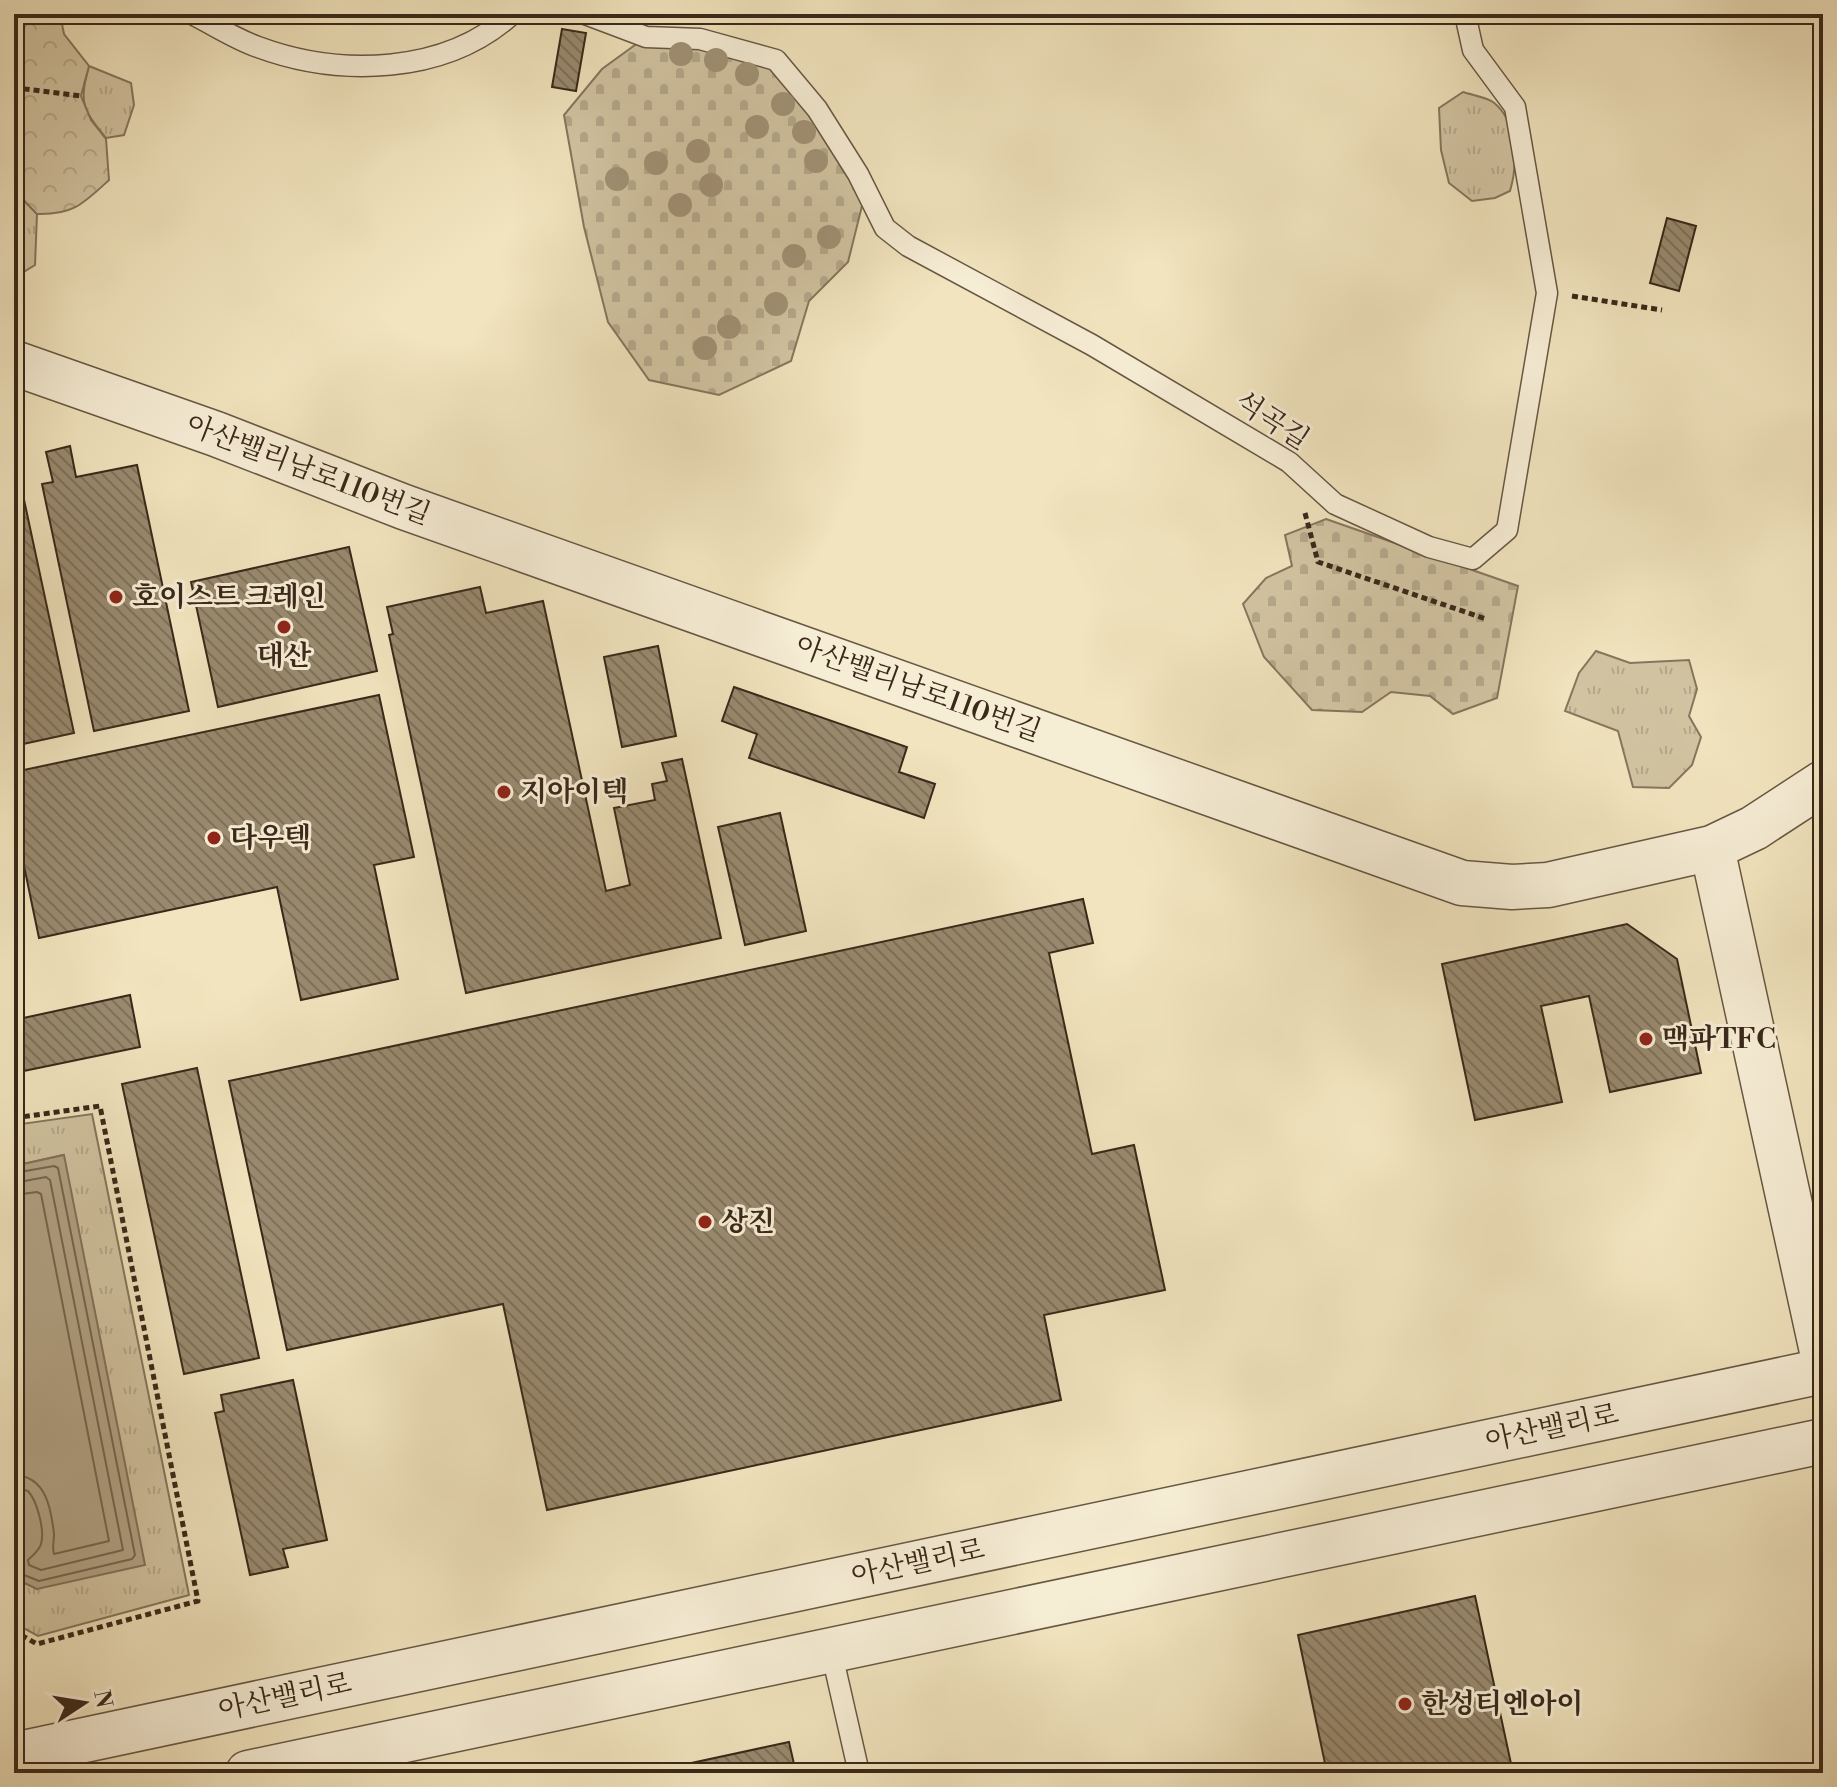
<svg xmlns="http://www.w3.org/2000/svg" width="1837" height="1787" font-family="'Libre Bodoni','Noto Serif KR',serif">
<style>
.grass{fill:url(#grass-tufts);stroke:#86765e;stroke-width:2}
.forest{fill:url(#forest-crowns);stroke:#86765e;stroke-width:2}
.cemetery{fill:url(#cemetery-stones);stroke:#86765e;stroke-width:2}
.water{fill:#b3a486;stroke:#83725b;stroke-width:2}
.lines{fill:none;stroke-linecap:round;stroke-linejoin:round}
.shore{stroke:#766650;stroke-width:2}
.building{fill:url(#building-back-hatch);stroke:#3a281a;stroke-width:2}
.service-casing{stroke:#685743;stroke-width:23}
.tertiary-casing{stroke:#685743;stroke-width:47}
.path{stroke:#3a281a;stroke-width:5;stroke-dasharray:6 4;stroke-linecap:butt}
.service{stroke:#f6edd5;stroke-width:20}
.tertiary{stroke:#f6edd5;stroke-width:44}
.tree{fill:#a19276}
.poi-dot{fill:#8f2418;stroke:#f6edd5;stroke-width:3}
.labels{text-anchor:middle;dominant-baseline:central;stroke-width:6;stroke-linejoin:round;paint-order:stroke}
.street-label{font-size:28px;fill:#3a281a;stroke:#f6edd5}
.poi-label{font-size:28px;font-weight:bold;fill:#3a281a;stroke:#f6edd5;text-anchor:start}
</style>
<defs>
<pattern id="grass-tufts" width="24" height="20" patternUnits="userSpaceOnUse" patternTransform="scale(2)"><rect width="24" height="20" fill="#d2c4a2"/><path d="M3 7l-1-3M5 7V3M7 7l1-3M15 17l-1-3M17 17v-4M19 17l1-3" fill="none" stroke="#b5a88b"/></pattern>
<pattern id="forest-crowns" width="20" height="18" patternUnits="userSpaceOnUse" patternTransform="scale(2)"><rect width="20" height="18" fill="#d2c4a2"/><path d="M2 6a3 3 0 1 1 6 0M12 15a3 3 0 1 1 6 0" fill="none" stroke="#b5a88b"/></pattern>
<pattern id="cemetery-stones" width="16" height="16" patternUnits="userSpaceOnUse" patternTransform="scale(2)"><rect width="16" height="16" fill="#d2c4a2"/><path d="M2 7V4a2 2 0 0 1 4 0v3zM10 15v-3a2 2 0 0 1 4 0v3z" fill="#b5a88b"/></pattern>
<pattern id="building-back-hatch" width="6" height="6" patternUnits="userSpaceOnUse" patternTransform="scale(2)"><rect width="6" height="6" fill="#998a6f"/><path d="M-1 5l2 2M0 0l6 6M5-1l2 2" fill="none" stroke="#7e715a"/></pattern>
</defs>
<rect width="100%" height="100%" fill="#f1e4be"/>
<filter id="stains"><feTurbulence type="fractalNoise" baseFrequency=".0025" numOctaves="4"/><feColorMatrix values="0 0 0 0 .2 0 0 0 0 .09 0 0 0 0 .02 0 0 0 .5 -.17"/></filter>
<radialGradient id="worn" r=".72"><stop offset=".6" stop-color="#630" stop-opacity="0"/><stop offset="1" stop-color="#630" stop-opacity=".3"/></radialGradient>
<path class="grass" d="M89 66 131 83 134 105 124 135 106 138C82 109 79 102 89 66Z
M1463 92C1472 95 1486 97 1493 102 1518 121 1518 164 1510 191L1495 198 1472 201 1449 183 1441 150 1439 108Z
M14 190 37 214 35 265 14 278Z
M1596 651 1630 663 1689 660 1697 689 1689 716 1701 737 1692 765 1669 788 1633 787 1618 731 1565 711 1579 673Z
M92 1114 189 1595 38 1636 14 1623V1578L37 1589 63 1155 14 1166V1125Z
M14 1486 24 1539 14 1548Z"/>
<path class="forest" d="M14 14H60L64 34 89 66 81 96 91 120 106 139 109 180C83 204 73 215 37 214L14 190Z"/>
<path class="cemetery" d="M646 37 776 60 858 174 862 206 848 262 809 301 791 361 719 395 649 380 608 322 584 227 564 115 602 69Z
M1326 519 1518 586 1497 698 1453 714 1430 696 1391 692 1362 712 1312 710 1264 657 1243 604 1266 578 1292 566 1285 535Z"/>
<path class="water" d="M64 1155 145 1565 37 1589 14 1578V1548L24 1539 14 1486V1166Z"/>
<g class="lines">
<path class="shore" d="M14 1173 54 1166 58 1168 135 1555 132 1559 39 1581 14 1571
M14 1183 46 1177 50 1180 123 1550 41 1570 29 1565 28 1560C33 1555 39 1551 41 1544 45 1530 37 1501 28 1491L14 1487
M14 1195 37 1192 41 1194 109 1541 54 1554C52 1547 54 1542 54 1534 51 1508 46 1476 14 1475"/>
</g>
<path class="building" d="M562 29 586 33 576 91 552 87Z
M1667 218 1696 226 1679 291 1650 283Z
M70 446 76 477 137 465 189 711 94 731 42 484 53 482 46 452Z
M14 453 74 733 14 746Z
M349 547 377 671 218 707 191 582Z
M480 587 486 613 543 601 606 891 630 885 614 808 655 800 652 784 667 781 662 763 682 759 721 938 466 993 389 635 393 634 387 607Z
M658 646 676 736 622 747 604 657Z
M734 687 907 747 899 772 935 784 924 818 749 758 757 734 722 721Z
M379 695 414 857 374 865 398 979 301 1000 277 887 39 938 14 818V772Z
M780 813 806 931 745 945 718 827Z
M1083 899 1093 943 1049 953 1092 1154 1134 1145 1165 1290 1044 1315 1061 1400 547 1510 503 1304 287 1350 229 1081Z
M1627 924 1677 959 1701 1073 1610 1092 1589 996 1541 1006 1562 1102 1475 1120 1442 964Z
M130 995 140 1047 14 1073V1020Z
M197 1068 259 1358 184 1374 122 1084Z
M293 1380 327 1540 283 1549 288 1567 250 1575 215 1413 224 1411 221 1395Z
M1475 1596 1513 1773H1327L1298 1635Z
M789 1742 796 1773H645Z"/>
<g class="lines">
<g class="service-casing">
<path id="service" d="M192 14C214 25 235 39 258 47 339 77 445 75 512 14
M585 14 646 37 700 39 776 60 817 109 858 174 885 228 908 246 1092 345 1289 462 1335 504 1429 547 1473 559 1507 530 1547 293 1515 107 1473 50 1465 14
M831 1650 859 1773"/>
</g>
<g class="tertiary-casing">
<path id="tertiary" d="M14 363 216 434 404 507 1462 883 1512 887 1548 885 1712 848 1754 828 1823 783
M1712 848 1823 1356
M14 1755 1823 1371
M248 1773 1823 1441"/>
</g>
<path class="path" d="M14 86 25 89 81 96
M1572 296 1662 310
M1305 513 1318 562 1486 619
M14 1118 100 1106 198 1601 37 1644 14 1631"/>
<use href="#service" class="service"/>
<use href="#tertiary" class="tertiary"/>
</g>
<g class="tree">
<circle cx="681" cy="54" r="12"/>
<circle cx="716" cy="60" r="12"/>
<circle cx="747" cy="74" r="12"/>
<circle cx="783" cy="104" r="12"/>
<circle cx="757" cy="127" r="12"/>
<circle cx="804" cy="132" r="12"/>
<circle cx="698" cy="151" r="12"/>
<circle cx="816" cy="161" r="12"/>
<circle cx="656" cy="163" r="12"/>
<circle cx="617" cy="179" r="12"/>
<circle cx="711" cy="185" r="12"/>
<circle cx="680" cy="205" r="12"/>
<circle cx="829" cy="237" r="12"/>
<circle cx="794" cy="256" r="12"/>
<circle cx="776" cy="304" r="12"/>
<circle cx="729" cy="327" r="12"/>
<circle cx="705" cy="348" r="12"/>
</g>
<g class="poi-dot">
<circle cx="116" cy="597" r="8"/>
<circle cx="284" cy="627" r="8"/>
<circle cx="504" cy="792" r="8"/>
<circle cx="214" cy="838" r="8"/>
<circle cx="1646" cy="1039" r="8"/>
<circle cx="705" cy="1222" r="8"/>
<circle cx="1405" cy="1704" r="8"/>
</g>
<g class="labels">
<g class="street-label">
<text transform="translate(1272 421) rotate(33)">석곡길</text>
<text transform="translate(308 470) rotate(21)">아산밸리남로110번길</text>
<text transform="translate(918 689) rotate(20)">아산밸리남로110번길</text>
<text transform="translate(1552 1428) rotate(-12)">아산밸리로</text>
<text transform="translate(918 1563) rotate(-12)">아산밸리로</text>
<text transform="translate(285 1697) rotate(-12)">아산밸리로</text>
</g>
<g class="poi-label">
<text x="132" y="597">호이스트 크레인</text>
<text x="284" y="656" text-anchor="middle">대산</text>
<text x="520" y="792">지아이텍</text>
<text x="230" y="838">다우텍</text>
<text x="1662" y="1039">맥파TFC</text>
<text x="721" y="1222">상진</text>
<text x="1421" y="1704">한성티엔아이</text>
</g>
</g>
<rect width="1837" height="1787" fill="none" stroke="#f1e4be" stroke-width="48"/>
<rect x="16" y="16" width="1805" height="1755" fill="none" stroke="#3a281a" stroke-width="4"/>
<rect x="24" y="24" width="1789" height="1739" fill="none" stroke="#3a281a" stroke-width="2"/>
<g transform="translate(84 1703) rotate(78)" stroke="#f6edd5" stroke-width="6" paint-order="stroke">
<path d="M0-6L14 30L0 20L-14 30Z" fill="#3a281a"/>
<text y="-12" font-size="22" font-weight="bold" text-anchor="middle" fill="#3a281a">N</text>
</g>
<rect width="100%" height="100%" filter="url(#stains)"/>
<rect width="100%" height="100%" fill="url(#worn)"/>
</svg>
